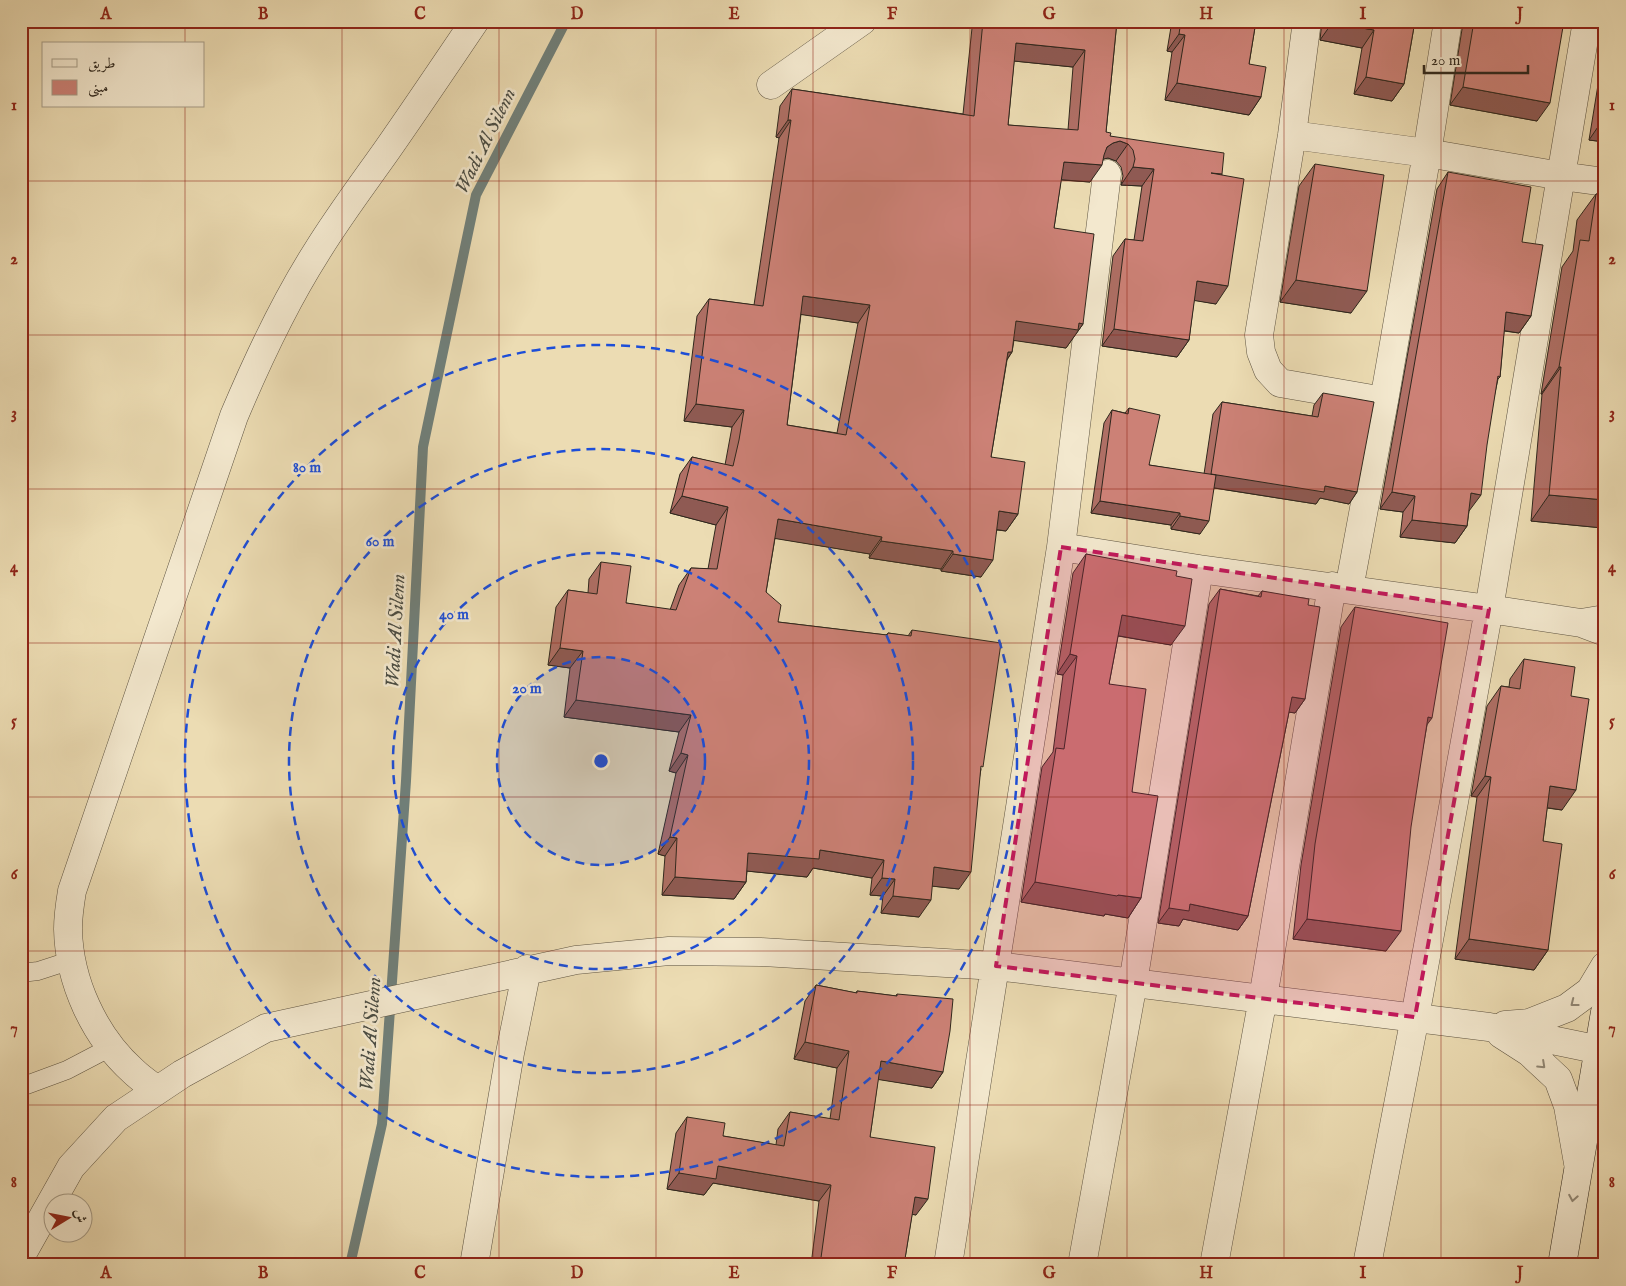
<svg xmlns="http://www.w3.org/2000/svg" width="1626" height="1286" font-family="'IM FELL English',Amiri,serif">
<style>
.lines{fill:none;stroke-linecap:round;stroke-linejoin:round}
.stream{stroke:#707f79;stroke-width:10}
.service-casing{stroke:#5e5442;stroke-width:19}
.minor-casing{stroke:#5e5442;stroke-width:29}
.secondary-casing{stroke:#2f271d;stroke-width:29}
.service{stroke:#f3e8ce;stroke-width:18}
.minor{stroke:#f3e8ce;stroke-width:28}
.secondary{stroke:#f3e8ce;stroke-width:28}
.wall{fill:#af6f65;stroke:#2f271d;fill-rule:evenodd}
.shaded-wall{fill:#8f5a53;stroke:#2f271d}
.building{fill:#cc8176;stroke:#2f271d;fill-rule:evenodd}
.oneway{stroke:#918876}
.marked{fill:#c2185b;fill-opacity:0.2;stroke:#c2185b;stroke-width:4;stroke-dasharray:10 6;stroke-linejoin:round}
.grid{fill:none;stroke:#8f2418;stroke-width:1;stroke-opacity:0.55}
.ring{fill:none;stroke:#1d4ed8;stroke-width:2.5;stroke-dasharray:9 6}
.labels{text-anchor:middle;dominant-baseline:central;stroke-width:5;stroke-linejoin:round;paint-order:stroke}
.water-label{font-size:20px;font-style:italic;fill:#4a4c43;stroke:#f3e8ce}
.centre{fill:#1d4ed8;stroke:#f3e8ce;stroke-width:2.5}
.ring-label{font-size:15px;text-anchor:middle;font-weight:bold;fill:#1d4ed8;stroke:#f3e8ce;stroke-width:5;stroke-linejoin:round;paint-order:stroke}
.neatline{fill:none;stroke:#8f2418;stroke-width:2}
.grid-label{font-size:16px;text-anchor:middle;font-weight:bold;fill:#8f2418}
</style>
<rect width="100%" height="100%" fill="#ecdcb3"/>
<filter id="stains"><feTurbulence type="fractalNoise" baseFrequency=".004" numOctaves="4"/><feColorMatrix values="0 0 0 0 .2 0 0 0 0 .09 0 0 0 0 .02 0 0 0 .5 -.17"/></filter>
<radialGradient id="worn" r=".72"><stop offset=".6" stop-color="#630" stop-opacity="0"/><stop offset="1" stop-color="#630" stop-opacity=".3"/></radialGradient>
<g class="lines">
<path class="stream" d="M350 1265 382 1124 406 781 423 447 476 195 566 21"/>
<g class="service-casing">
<path id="service" d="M21 973 38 971 72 960
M21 1087 67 1070 111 1047"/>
</g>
<g class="minor-casing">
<path id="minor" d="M1307 21 1292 135 1259 335 1261 352 1268 370 1280 383 1384 401 1427 153 1448 21
M1587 21 1561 176 1605 182
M771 85 862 21
M1292 135 1427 153 1561 176 1489 609 1581 623
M1061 547 1199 569 1133 983 1082 1265
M1199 569 1489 609 1415 1017 1367 1265
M1349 589 1384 401
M1605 619 1581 623 1605 632
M1505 1025 1529 1023 1567 1008 1590 991 1605 966
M1501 1034 1529 1052 1558 1079 1568 1106 1578 1163
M157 1090C149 1084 140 1078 133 1071 94 1036 69 981 68 929 68 916 70 903 72 891L234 416C258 359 283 305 316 253 338 217 363 184 387 150 417 107 446 64 475 21
M21 1256 71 1167 116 1118 182 1074 266 1028 576 960 669 951 761 952 996 966 1489 1027 1605 1051
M474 1265 510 1053 527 969
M948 1265 1061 547 1107 174
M1214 1265 1263 998 1332 586"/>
</g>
<g class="secondary-casing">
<path id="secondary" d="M1562 1265 1605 1012"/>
</g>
<use href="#service" class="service"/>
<use href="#minor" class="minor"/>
<use href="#secondary" class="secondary"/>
</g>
<path class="wall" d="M976 21H1117L1106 132 1110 136 1222 174 1216 304 1194 300 1189 340 1177 357 1102 346 1113 256 1125 239 1134 240 1142 186 1121 185 1123 176 1121 167 1116 161 1108 158 1103 159 1090 182 1061 180 1054 228 1083 324 1066 348 1014 340 1012 352 1007 360 991 457 1018 514 1006 531 997 530 981 577 941 571V569L869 558 870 554 775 538 766 592 778 622 886 635 888 633 908 636 912 630 981 769 959 889 932 886 919 917 881 913 883 896 870 895 872 878 813 868 807 877 747 871 746 882 734 899 662 895 665 856 658 854 676 773 669 771 679 732 564 717 570 668 548 665 556 607 568 590 588 593 589 579 601 562 626 603 670 610 679 585 691 568 708 569 716 525 670 513 680 474 692 457 725 465 732 427 684 421 697 316 709 299 754 305 779 138 776 137 780 106 792 89 963 114 972 28ZM1014 61 1073 67 1068 130 1008 125ZM801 314 858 323 837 433 787 425Z
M1172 21H1256L1249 64 1261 97 1249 115 1165 100 1172 52 1167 51Z
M1322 21H1415L1404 84 1392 101 1354 94 1362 48 1320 40Z
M1463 21H1564L1537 121 1450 105 1463 23Z
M1605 42V142L1589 140Z
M1315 164 1351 313 1280 302 1299 186Z
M1448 172 1522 242 1531 316 1519 333 1504 331 1500 377 1498 379 1469 511 1467 526 1455 543 1400 537 1403 512 1380 509 1437 189Z
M1596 194 1605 195V525L1603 528 1531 521 1542 394H1541L1562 267 1573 251 1577 220Z
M1323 393 1357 492 1349 504 1320 498 1316 504 1214 488 1200 534 1171 529V525L1091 513 1104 423 1112 410 1125 413 1129 408 1149 465 1204 474 1213 414 1222 402 1312 416 1314 405Z
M1086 554 1176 576 1171 645 1118 636 1109 684 1132 792 1141 898 1128 918 1105 914 1104 916 1021 902 1042 767 1053 752 1063 675 1057 674 1073 573Z
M1220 589 1258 596 1262 591 1308 605 1305 699 1295 713 1289 712 1248 916 1238 930 1183 919 1179 926 1158 923 1209 604Z
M1355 607 1427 725 1386 951 1293 939 1301 865 1341 627Z
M1524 659 1571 696 1562 810 1547 808 1543 841 1548 950 1534 970 1455 959 1477 797 1471 796 1487 706 1501 686 1509 687 1510 679Z
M816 985 856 993 857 991 896 996 897 994 943 1072 932 1088 878 1079 870 1137 916 1215 912 1214 904 1265H811L819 1201 713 1183 704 1195 667 1189 676 1133 687 1117 723 1136 776 1145 778 1129 790 1112 830 1119 837 1068 794 1059 805 1001Z"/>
<path class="shaded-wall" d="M1332 23 1374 30 1362 48 1320 40Z
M1179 34 1185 35 1172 52 1167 51Z
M1016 43 1085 50 1073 67 1004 60Z
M1366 77 1404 84 1392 101 1354 94Z
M1177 83 1261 97 1249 115 1165 100Z
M1463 87 1550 103 1537 121 1450 105Z
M1604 118H1605V142L1589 140Z
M788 120H791L779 138 776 137Z
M1120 141 1128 144 1116 161 1108 158 1100 160 1107 147 1113 143Z
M1064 162 1102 165 1090 182 1052 179Z
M1133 167 1154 169 1142 186 1121 185Z
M1296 280 1367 291 1351 313 1280 302Z
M1197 281 1228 286 1216 304 1185 299Z
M803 296 870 305 858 323 791 313Z
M1506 312 1531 316 1519 333 1494 329Z
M1016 321 1079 323 1083 324 1066 348 1004 339Z
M1114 329 1189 340 1177 357 1102 346Z
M1008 352H1012L1000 369Z
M1559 367H1561L1542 394H1541Z
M696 404 744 410 732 427 684 421Z
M1211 474 1325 486 1357 492 1349 504 1320 498 1316 504 1202 486Z
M1392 492 1415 496 1403 512 1380 509Z
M1471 493 1481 495 1469 511 1459 510Z
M1549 495 1605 500V525L1603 528 1531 521Z
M682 496 728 507 716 525 670 513Z
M1100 501 1180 513 1171 525 1091 513Z
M999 511 1018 514 1006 531 987 528Z
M1180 516 1209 521 1200 534 1171 529Z
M778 519 882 537 870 554 766 537Z
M1412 520 1467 526 1455 543 1400 537Z
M881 541 953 551 941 569 869 558Z
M953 554 993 560 981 577 941 571Z
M1122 615 1185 626 1171 645 1108 634Z
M560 648 583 651 570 668 548 665Z
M1070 654 1077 656 1063 675 1057 674Z
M1292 697 1305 699 1295 713 1282 711Z
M576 700 691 715 679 732 564 717Z
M1428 717 1432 718 1417 738Z
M681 753 688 755 676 773 669 771Z
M1485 776 1491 777 1477 797 1471 796Z
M1550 786 1576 790 1562 810 1536 806Z
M670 837 677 838 665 856 658 854Z
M820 850 884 860 872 878 813 868 807 877 736 870 748 853Z
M934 867 971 872 959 889 922 885Z
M675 877 746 882 734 899 662 895Z
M882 878 895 879 883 896 870 895Z
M1035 882 1118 895 1141 898 1128 918 1105 914 1104 916 1021 902Z
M893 896 931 900 919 917 881 913Z
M1190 904 1248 916 1238 930 1183 919 1179 926 1158 923 1169 908Z
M1307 919 1401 931 1386 951 1293 939Z
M1469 939 1548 950 1534 970 1455 959Z
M805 1042 849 1051 837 1068 794 1059Z
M881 1061 943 1072 932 1088 869 1078Z
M718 1166 831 1185 819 1201 713 1183 704 1195 667 1189 679 1173Z
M915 1197 928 1199 916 1215 904 1213Z"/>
<path class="building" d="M983 21H1117L1106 132 1111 133 1110 136 1224 153 1222 174 1211 173 1244 179 1228 286 1197 281 1189 340 1114 329 1125 239 1143 241 1154 169 1133 167 1135 159 1133 150 1128 144 1120 141 1113 143 1107 147 1104 155 1102 165 1064 162 1054 228 1094 234 1083 324 1079 323 1078 330 1016 321 1012 352H1008L991 457 1025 462 1018 514 999 511 993 560 953 554V551L881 541 882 537 778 519 766 592 781 605 778 622 887 635 888 633 911 636 912 630 1001 643 983 767 981 766 971 872 934 867 931 900 893 896 895 879 882 878 884 860 820 850 819 859 748 853 746 882 675 877 677 838 670 837 688 755 681 753 691 715 576 700 583 651 560 648 568 590 597 594 601 562 631 566 626 603 676 610 691 568 717 569 728 507 682 496 692 457 733 466 739 440 744 410 696 404 709 299 763 306 791 120H788L792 89 974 116ZM1016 43 1085 50 1078 130 1008 125ZM803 296 870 305 846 435 787 425Z
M1181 21H1256L1249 64 1266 67 1261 97 1177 83 1185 35 1179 34Z
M1333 21H1415L1404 84 1366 77 1374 30 1332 23Z
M1474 21H1564L1550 103 1463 87Z
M1315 164 1384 175 1367 291 1296 280Z
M1448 172 1531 187 1522 242 1543 245 1531 316 1506 312 1500 377 1498 376 1487 445 1481 495 1471 493 1467 526 1412 520 1415 496 1392 492Z
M1596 194 1605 195V500L1549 495 1561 367H1559L1580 240 1589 241Z
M1323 393 1374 402 1357 492 1325 486 1324 492 1211 474 1222 402 1318 417Z
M1129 408 1160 415 1149 465 1216 475 1209 521 1180 516V513L1100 501 1112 410 1128 414Z
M1086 554 1177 571 1176 576 1192 579 1185 626 1122 615 1109 684 1146 689 1132 792 1158 796 1141 898 1118 895 1117 896 1035 882 1056 748 1064 749 1077 656 1070 654Z
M1220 589 1261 597 1262 591 1309 599 1308 605 1320 607 1305 699 1292 697 1248 916 1190 904 1189 911 1169 908Z
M1355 607 1448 623 1432 718 1428 717 1411 827 1401 931 1307 919 1315 844Z
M1524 659 1575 667 1571 696 1589 699 1576 790 1550 786 1543 841 1562 844 1548 950 1469 939 1491 777 1485 776 1501 686 1520 689Z
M816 985 857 993V991L897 996V994L953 999 950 1031 943 1072 881 1061 870 1137 935 1147 928 1199 915 1197 904 1265H820L831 1185 718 1166 716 1179 679 1173 687 1117 725 1123 723 1136 784 1146 790 1112 839 1120 849 1051 805 1042Z"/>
<defs><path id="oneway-chevron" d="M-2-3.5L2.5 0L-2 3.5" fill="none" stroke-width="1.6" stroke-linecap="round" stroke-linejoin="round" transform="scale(1.25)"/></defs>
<g class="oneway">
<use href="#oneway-chevron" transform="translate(1574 1003) rotate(142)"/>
<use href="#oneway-chevron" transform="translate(1542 1065) rotate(43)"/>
<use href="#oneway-chevron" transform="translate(1573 1198) rotate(100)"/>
</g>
<path class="marked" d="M1061 547 1489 609 1415 1017 996 966Z"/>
<path class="grid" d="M185 21V44M342 21V1265M499 21V1265M656 21V1265M813 21V1265M970 21V1265M1127 21V1265M1284 21V1265M1441 21V1265M185 106V1265M21 181H1605M21 335H1605M21 489H1605M21 643H1605M21 797H1605M21 951H1605M21 1105H1605"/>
<circle cx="601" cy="761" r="104" fill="#1d4ed8" fill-opacity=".12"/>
<g class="ring">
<circle cx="601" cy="761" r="104"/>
<circle cx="601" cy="761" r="208"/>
<circle cx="601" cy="761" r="312"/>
<circle cx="601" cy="761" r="416"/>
</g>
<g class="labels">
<g class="water-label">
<text transform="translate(486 141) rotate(-64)">Wadi Al Silenn</text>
<text transform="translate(396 631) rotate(-87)">Wadi Al Silenn</text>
<text transform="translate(371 1034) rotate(-86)">Wadi Al Silenn</text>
</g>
</g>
<circle cx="601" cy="761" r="8" class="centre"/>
<g class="ring-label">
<text x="307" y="472">80 m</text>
<text x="380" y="546">60 m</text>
<text x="454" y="619">40 m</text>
<text x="527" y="693">20 m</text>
</g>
<rect width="1626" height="1286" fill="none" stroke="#ecdcb3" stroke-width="55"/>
<rect x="42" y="42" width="162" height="65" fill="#f3e8ce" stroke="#a59b87"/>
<rect x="52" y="59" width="25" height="8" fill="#f3e8ce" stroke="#a59b87"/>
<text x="88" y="68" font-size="15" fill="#2f271d">طريق</text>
<rect x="52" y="80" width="25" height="15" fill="#cc8176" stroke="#a59b87"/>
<text x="88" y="92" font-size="15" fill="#2f271d">مبنى</text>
<g transform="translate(68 1218) rotate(80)"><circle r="24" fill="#f3e8ce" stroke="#a59b87"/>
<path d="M0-4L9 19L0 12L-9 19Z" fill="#8f2418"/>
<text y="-8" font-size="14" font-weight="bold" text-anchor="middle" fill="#2f271d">ش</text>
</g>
<path d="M1424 65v8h104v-8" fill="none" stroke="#2f271d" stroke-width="2.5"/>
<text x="1431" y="65" font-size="15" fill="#2f271d" stroke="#f3e8ce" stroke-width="4" paint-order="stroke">20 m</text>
<rect x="28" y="28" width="1570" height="1230" class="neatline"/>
<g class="grid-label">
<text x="106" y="19">A</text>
<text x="263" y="19">B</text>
<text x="420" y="19">C</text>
<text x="577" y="19">D</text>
<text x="734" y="19">E</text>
<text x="892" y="19">F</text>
<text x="1049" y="19">G</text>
<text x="1206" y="19">H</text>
<text x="1363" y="19">I</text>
<text x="1520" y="19">J</text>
<text x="14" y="110">1</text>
<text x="1612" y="110">1</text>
<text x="14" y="264">2</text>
<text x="1612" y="264">2</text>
<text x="14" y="418">3</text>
<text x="1612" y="418">3</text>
<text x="14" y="572">4</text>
<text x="1612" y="572">4</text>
<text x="14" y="726">5</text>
<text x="1612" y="726">5</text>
<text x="14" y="879">6</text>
<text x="1612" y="879">6</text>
<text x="14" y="1033">7</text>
<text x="1612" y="1033">7</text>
<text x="14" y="1187">8</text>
<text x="1612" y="1187">8</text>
<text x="106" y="1278">A</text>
<text x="263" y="1278">B</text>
<text x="420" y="1278">C</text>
<text x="577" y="1278">D</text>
<text x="734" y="1278">E</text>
<text x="892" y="1278">F</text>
<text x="1049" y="1278">G</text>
<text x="1206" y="1278">H</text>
<text x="1363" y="1278">I</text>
<text x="1520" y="1278">J</text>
</g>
<rect width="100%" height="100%" filter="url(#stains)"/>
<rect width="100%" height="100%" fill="url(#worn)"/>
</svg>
